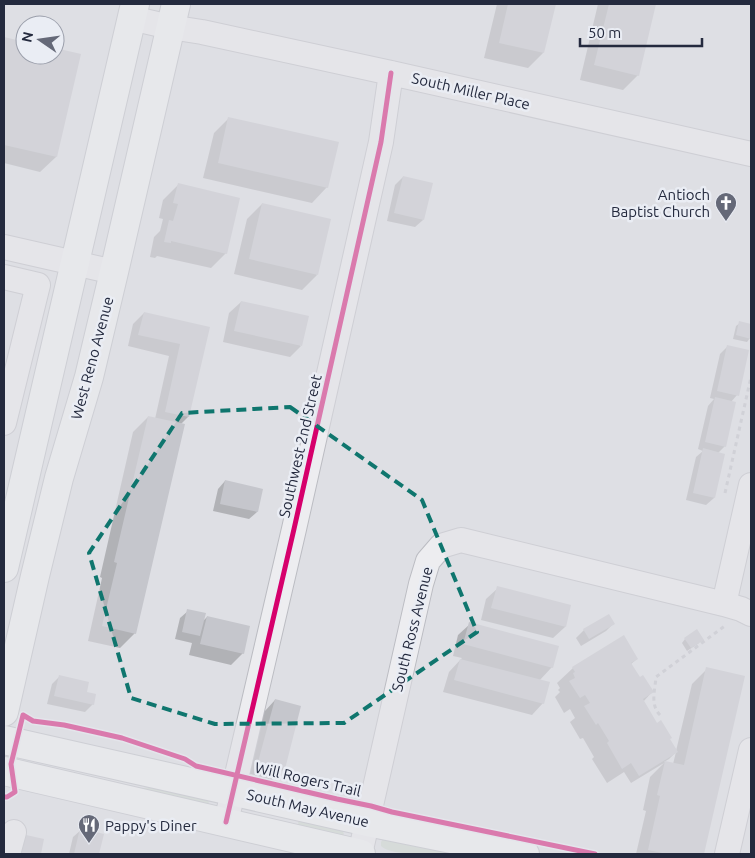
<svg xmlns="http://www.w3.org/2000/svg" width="755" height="858" font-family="Ubuntu,sans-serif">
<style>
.green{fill:#ccd7cd}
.shadow{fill:#0003;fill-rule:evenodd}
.building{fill:#c5c6cc}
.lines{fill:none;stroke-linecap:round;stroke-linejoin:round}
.minor-casing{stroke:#bbbcc2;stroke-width:26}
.major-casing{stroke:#b9bcc2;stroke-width:30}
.path{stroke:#bfc0c7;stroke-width:3;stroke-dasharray:4 4;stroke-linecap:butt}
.minor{stroke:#ededf0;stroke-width:24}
.major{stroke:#f2f3f4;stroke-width:28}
.cycleway-casing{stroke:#eaedf4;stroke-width:8}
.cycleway{stroke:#d6006c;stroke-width:5}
.marked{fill:none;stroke:#0f766e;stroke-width:4;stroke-dasharray:10 6;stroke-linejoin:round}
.labels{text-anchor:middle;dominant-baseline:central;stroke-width:5;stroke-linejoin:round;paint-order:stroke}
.street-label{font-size:15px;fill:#242a3e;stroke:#eaedf4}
.poi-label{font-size:15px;fill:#242a3e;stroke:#eaedf4;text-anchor:end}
</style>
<rect width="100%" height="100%" fill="#dedfe4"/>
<path class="green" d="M114 784 141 788 159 787 208 798 209 804 206 806Z
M303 819 342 829 344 834 342 837 299 827 298 822Z
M383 839 473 854C454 854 393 858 381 846V842Z"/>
<path class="shadow" d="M497 4H555L543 53 528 68 484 58Z
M598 4H654L638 75 623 90 580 80Z
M4 38 25 43V55H55V50L79 55 56 157 40 172 4 163Z
M229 118 327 187 312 203 203 178 214 133Z
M403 177 423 220 415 227 387 221 395 185Z
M178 185 226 253 211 268 157 256 155 258 150 257 154 237 160 231 163 219 159 218 163 200Z
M262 204 317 275 302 290 234 274 247 219Z
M241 302 301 346 290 357 223 342 229 313Z
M144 313 209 328 188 417 180 425 135 633 120 648 88 641 102 578 100 577 133 432 148 417 155 419 169 356 128 346 133 324Z
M740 323 751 325 750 338 747 342 733 339 736 326Z
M728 346 737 395 731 402 725 446 718 453 714 498 706 505 686 500 696 457 703 451 698 449 708 406 714 399 710 398 720 354Z
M225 481 262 490 257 512 249 519 213 511 218 489Z
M498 588 570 606 565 627 553 638 481 620 486 599Z
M188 611 202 622 207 617 243 653 231 665 189 655 192 643 175 639 180 618Z
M608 616 613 624 606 631 581 646 576 638 584 630Z
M470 624 552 667 539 681 543 703 532 715 443 692 449 672 462 658 453 656 458 635Z
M685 639 699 643 687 651 682 643Z
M637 659 631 664 639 679 652 692 643 702 657 725 669 740 676 751 692 684 707 669 744 677 703 854H636L646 811 643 810 650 777 664 763 631 783 624 772 607 783 592 759 594 757 583 738 580 739 570 722 575 718 570 709 564 713 555 697 560 692 558 690 560 688 557 683 573 668ZM676 752 673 764 664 762 669 759Z
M59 677 93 704 85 712 47 704 52 684Z
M275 700 284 769 272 780 247 773 264 712Z
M81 830 102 835 97 854H69L73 837Z"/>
<path class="building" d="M508 4H556L544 53 499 43Z
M609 4H656L639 76 594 65Z
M4 37 25 42V55H55V48L81 54 57 157 4 145Z
M228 117 339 142 328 188 218 163Z
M403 176 433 183 424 220 394 213Z
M178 183 240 198 227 254 171 241V243L164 242 169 220 173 221 178 204 173 203Z
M262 203 331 219 318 275 249 259Z
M241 301 309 316 302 346 234 331Z
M144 312 210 327 189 417 165 412 180 344 138 335Z
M739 321 751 324V339L736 335Z
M727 345 749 350 739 396 717 391Z
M715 397 736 402 726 447 705 442Z
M148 416 185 424 136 634 102 626 117 563 114 562Z
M703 448 725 454 715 498 693 493Z
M225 480 263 489 258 512 220 504Z
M497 586 571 605 566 627 491 608Z
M187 609 206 613 200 636 182 632Z
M609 614 615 624 589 639 583 629Z
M207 616 250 626 244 654 200 644Z
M469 622 559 646 553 668 463 644Z
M697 629 704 640 691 648 684 638Z
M624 635 638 659 631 663 640 677 643 675 654 692 643 699 657 723 661 720 672 738 670 739 678 752 639 776 631 763 622 769 607 743 609 741 598 723 596 725 584 706 590 703 585 695 580 698 569 681 575 678 573 673 575 672 572 667Z
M460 659 550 682 544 704 454 680Z
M706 667 745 676 704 854H667L648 850 660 796 657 795 665 761 684 765Z
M59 675 89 682 87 692 96 694 94 705 54 696Z
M275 699 301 706 285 769 258 762Z
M80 828 104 834 99 854H74Z
M17 833 44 839 41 854H10Z"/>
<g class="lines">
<g class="minor-casing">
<path id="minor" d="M131 18 170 27 202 32 391 73 751 154
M4 247 114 272
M4 277 38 285 4 423
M751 485 724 604 741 609 751 614
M226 822 294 529 381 142 391 73
M8 854 14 832
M360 854 421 584 428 561 441 546 461 540 724 604
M727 854 751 750"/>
</g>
<g class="major-casing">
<path id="major" d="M4 568 135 4
M4 712 35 576 59 478 89 377 114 272 176 4
M4 740 368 822 525 854
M4 771 361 854"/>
</g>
<path class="path" d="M725 493 751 377
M660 715C650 705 655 690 656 677L726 625"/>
<use href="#minor" class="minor"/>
<use href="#major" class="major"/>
<g class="cycleway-casing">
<path id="cycleway" d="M4 797H7L15 792 11 764 23 715 33 721 64 725 122 738 185 759 196 766 337 799 371 806 392 812 595 854
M226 822 294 529 381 142 391 73"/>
</g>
<use href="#cycleway" class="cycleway"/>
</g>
<path d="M0 0H755V858H0ZM290 407 422 500 477 632 344 723 215 724 131 698 89 553 182 413Z" fill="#dedfe4" fill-opacity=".55" fill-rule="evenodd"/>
<path class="marked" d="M290 407 422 500 477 632 344 723 215 724 131 698 89 553 182 413Z"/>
<defs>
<g id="church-pin" transform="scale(1.125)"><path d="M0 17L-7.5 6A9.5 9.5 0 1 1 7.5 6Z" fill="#656978" stroke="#eaedf4"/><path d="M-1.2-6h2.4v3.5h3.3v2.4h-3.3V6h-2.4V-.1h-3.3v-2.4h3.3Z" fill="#fff"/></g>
<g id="restaurant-pin" transform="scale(1.125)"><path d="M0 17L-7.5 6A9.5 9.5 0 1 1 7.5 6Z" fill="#656978" stroke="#eaedf4"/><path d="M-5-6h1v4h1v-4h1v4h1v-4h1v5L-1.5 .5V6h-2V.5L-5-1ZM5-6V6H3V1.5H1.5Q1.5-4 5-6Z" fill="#fff"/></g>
</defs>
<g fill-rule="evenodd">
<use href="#church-pin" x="726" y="203"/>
<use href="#restaurant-pin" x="89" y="825"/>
</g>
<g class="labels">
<g class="street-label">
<text transform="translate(471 91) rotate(13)">South Miller Place</text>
<text transform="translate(92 358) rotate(-75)">West Reno Avenue</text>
<text transform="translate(300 446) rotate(-77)">Southwest 2nd Street</text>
<text transform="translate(412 629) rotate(-76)">South Ross Avenue</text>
<text transform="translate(308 779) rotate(13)">Will Rogers Trail</text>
<text transform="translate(308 808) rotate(13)">South May Avenue</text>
</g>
<g class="poi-label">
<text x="710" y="194">Antioch<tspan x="710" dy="17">Baptist Church</tspan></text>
<text x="105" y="825" text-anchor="start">Pappy's Diner</text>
</g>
</g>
<rect width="755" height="858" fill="none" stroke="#242a3e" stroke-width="10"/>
<g transform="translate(40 40) rotate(283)"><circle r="24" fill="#eaedf4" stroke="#9b9fab"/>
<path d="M0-4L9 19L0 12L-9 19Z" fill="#656978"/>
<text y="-8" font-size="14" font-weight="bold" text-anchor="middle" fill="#242a3e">N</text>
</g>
<path d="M580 38v8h122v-8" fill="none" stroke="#242a3e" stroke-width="2.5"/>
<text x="588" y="38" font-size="15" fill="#242a3e" stroke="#eaedf4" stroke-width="4" paint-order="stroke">50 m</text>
</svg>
